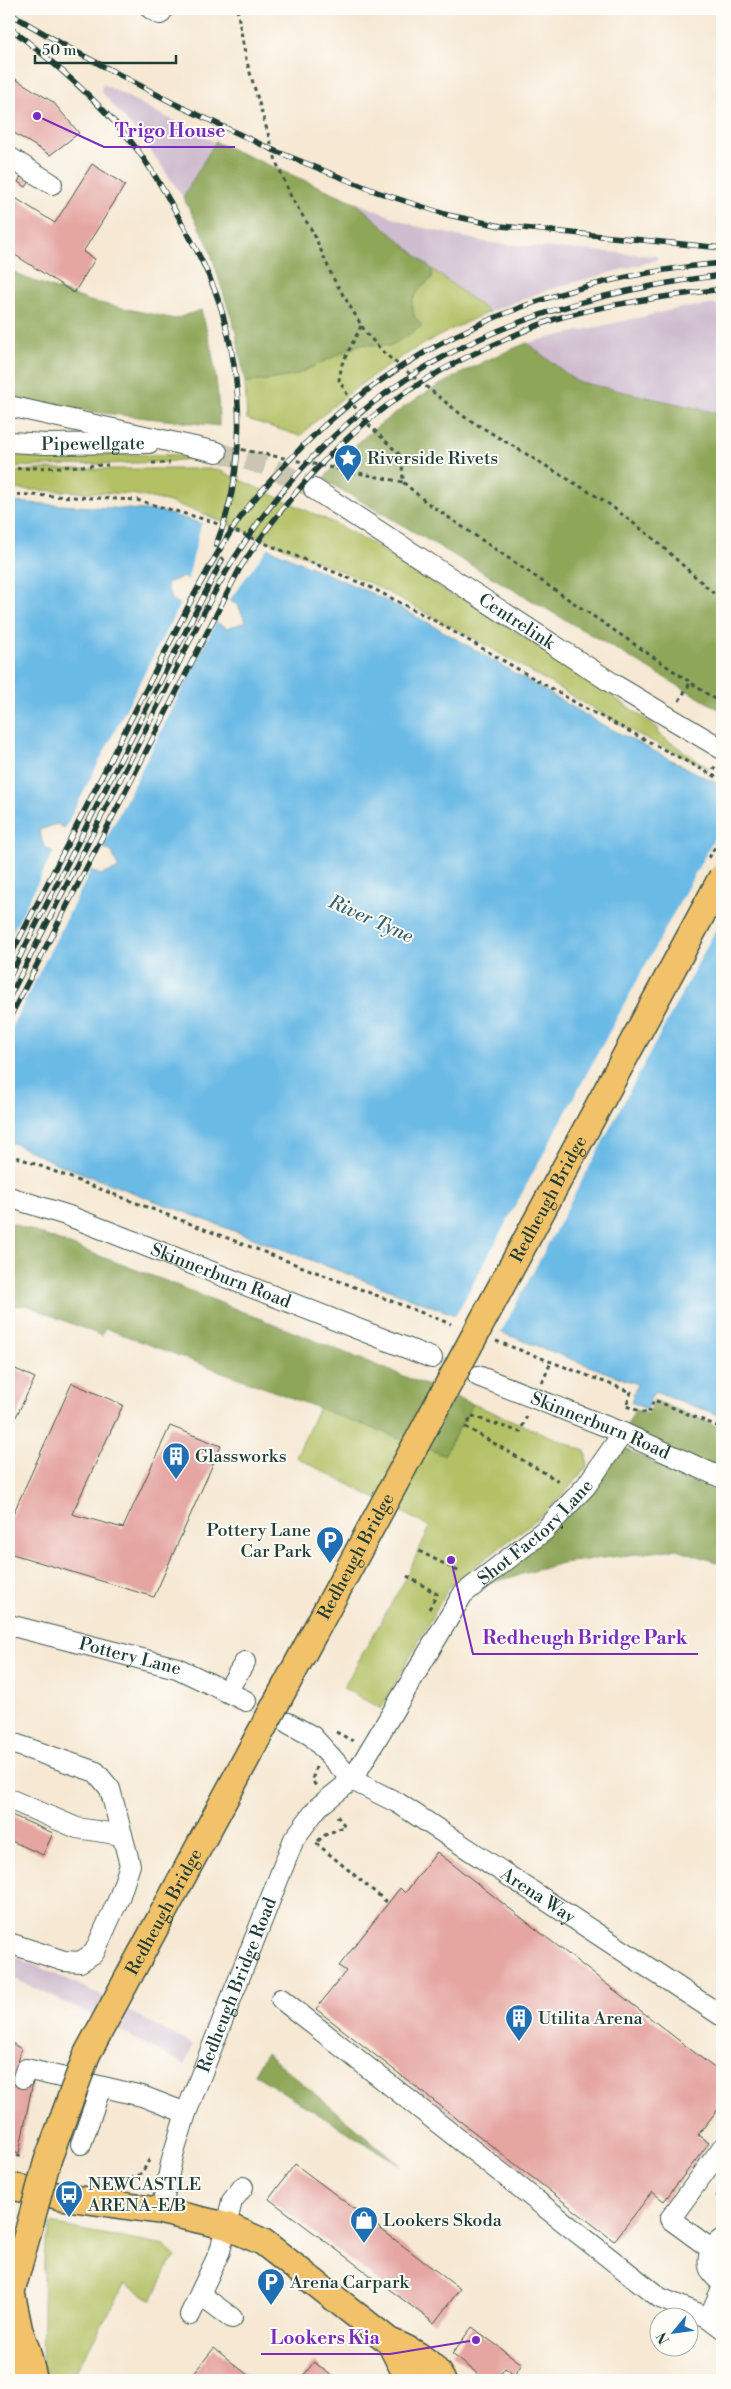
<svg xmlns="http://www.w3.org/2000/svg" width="731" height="2389" font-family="'Libre Bodoni',serif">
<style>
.industrial{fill:#cfbdcf}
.green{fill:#b3c063;stroke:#697e4c}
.forest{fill:#8ea659;stroke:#567246}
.water{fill:#6bbae6;stroke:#457c8d;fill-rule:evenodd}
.pier{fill:#f6e8d3}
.building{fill:#e5a6a2}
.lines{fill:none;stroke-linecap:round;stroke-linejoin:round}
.minor-tunnel{stroke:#cbc6b3;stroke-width:20;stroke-dasharray:20 10;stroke-linecap:butt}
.minor-casing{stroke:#3f574c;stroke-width:22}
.major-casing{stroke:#3f574c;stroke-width:29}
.path{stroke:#3f574c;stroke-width:3;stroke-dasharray:4 4;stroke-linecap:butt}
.minor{stroke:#fff;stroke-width:20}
.major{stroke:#f2c26a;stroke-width:26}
.rail-casing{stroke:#1f3d34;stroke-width:5.5}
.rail{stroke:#fdfcf7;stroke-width:4;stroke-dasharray:11;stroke-linecap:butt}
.major-bridge-casing{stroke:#3f574c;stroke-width:29;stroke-linecap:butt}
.path-bridge{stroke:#3f574c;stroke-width:3;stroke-dasharray:4 4;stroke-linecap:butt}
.major-bridge{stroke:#f2c26a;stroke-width:26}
.labels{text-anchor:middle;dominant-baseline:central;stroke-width:4;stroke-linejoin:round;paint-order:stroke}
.street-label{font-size:18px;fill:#1f3d34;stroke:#fdfcf7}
.poi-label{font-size:18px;fill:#1f3d34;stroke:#fdfcf7;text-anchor:start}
.water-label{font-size:19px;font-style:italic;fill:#366269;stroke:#fdfcf7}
.leader{fill:none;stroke:#7b2cbf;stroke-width:2}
.callout-dot{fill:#7b2cbf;stroke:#fdfcf7;stroke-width:2}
.callout-label{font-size:19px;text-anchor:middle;font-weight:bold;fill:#7b2cbf;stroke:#fdfcf7;stroke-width:4;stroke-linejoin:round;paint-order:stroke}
</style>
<rect width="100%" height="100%" fill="#fdfcf7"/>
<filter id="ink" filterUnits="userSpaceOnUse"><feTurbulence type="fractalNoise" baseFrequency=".02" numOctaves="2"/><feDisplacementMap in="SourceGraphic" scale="10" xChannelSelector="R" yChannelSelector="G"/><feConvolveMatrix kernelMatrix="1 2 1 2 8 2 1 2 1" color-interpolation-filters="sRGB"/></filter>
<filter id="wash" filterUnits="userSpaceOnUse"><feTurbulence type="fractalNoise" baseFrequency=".0096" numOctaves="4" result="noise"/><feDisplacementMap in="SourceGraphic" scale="20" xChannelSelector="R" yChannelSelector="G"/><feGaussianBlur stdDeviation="1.12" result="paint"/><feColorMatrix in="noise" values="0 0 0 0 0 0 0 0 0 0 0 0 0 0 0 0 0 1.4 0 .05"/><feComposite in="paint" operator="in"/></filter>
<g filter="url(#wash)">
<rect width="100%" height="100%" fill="#f6e8d3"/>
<path class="industrial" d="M103 84 214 142 183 197 144 141 101 91Z
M355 202 415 226 489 243 657 256V260L553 288 489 312 432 269Z
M722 304V414L576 381 527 343 681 308Z
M9 1954 82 1986 193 2045 185 2065 79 2009 9 1976Z"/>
<path class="green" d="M432 269 489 312C418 343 355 382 300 436L247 419 245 383 293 376 361 344 392 346 414 316 412 301 418 291 432 278Z
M9 452 54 454 193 455 204 457 164 462 9 467Z
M46 469H216L332 522 372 544 455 597 458 594 597 685 659 729 657 733 710 769 635 733 482 643 374 585 199 512 166 501 131 494 9 489V472Z
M473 1404 585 1451 588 1465 562 1496 542 1515 449 1587 381 1709 343 1688 402 1585 430 1527 296 1457 319 1407 444 1455Z
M51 2224 165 2246 176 2257 170 2264 152 2300 125 2284 71 2380H49L42 2364 44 2254Z"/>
<path class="forest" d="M215 142 355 202 432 269V277L418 291 412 301 414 316 422 326 391 346 361 344 293 376 245 383 236 333 208 244 183 197Z
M9 269 25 278 90 301 175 319 201 310C213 349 219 386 219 426L94 412 9 398Z
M527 343 576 381 722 414V711L323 479C373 418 454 372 527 343Z
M9 1222 166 1281 473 1404 444 1455 105 1328 102 1336 26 1305 9 1306Z
M654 1400 722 1428V1478L623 1433 635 1410 648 1414Z
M623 1448 722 1495V1564L677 1549 562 1563 480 1586Z
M266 2053 400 2165 254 2074Z"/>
<path class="water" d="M9 502 159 511 203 524 272 550 373 594 434 626 603 725 722 786V1416L654 1392 646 1409 631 1402 637 1384 58 1164 9 1141ZM183 577 238 605 246 622 227 628 171 600 166 583ZM57 824 112 852 119 869 100 875 44 847 39 830Z"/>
<path class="pier" d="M202 521 269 546 228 602 187 582Z
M181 602 217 620 101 849 64 830Z
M722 824V918L500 1334 455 1317Z
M55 849 92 868 9 1032V939Z"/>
<g id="blocks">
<path class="building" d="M9 75 53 102 79 133 50 155 9 130Z
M92 164 125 185 83 252 95 259 74 293 9 251V194L55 223Z
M22 174 31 180 26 187 18 182Z
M9 1366 35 1378 9 1431Z
M72 1383 123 1405 72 1514 123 1528 170 1426 221 1446 154 1597 9 1553V1523Z
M9 1814 53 1833 43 1855 9 1840Z
M437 1852 722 2074V2104L698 2135 709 2143 664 2201 652 2192 614 2241 316 2009 346 1971 339 1966 400 1888 405 1893Z
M9 2041 21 2049 15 2077 33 2081 19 2153 9 2150Z
M295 2164 460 2289 434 2323 269 2199Z
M722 2188V2201L716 2196Z
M472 2327 522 2364 514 2375 505 2368 496 2380H486L452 2354Z
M214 2348 254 2380H197L199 2378 193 2374Z
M314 2362 337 2380H300Z"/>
</g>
</g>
<g filter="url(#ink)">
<use href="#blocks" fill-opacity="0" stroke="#3f574c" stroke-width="1"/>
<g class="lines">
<path class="minor-tunnel" d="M217 452 268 466 314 489"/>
<g class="minor-casing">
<g id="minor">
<path d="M151 9 160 14 163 9"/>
<path d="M9 157 52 184"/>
<path d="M9 406 217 452"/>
<path id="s1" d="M9 442 46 444 149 443"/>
<path id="s2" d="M314 489 615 685 722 749"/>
<path id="s3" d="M9 1197 69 1216 432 1358"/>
<path id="s4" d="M478 1376 623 1433 722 1478"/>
<path id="s5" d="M9 1625 177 1668 246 1701"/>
<path d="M227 1691 245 1662"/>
<path id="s6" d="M288 1723 312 1736 352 1780 398 1803 722 2016"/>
<path d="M9 1742 96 1772 110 1789 130 1865 119 1898 94 1953 80 1962 64 1961 9 1943"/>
<path d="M9 1799 77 1828 122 1835"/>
<path d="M281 1999 660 2298 709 2318 722 2328"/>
<path d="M23 2078 26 2069 142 2096 186 2113"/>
<path d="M81 2144 101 2087"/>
<path id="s7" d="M161 2211 172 2159 186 2113 294 1839 318 1807 352 1780 463 1594 545 1530 586 1486 623 1433"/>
<path d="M722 2239C705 2249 703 2272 722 2282"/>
<path d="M711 2249 670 2219 722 2148"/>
<path d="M201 2295 232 2318"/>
<path d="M190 2315 220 2251 232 2201 243 2187"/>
<path d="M709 2318 722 2288"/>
</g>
</g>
<g class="major-casing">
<path id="major" d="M9 2186 64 2197 161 2211 227 2226 263 2242 389 2341C409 2349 432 2360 442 2380
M9 2301 23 2250
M20 2332 27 2351 34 2380
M389 2341 409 2380
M9 2379 19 2329 12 2295"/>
</g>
<path class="path" d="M237 9 246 59 277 164 292 199 313 232 333 278 366 333 385 354 463 416 606 502 654 539 722 601
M361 326 342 364 339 380 354 406 370 426 399 454 402 461 403 482 426 502 722 704
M234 448 403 482
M152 463H170
M9 469 108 465
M9 494 137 500 210 521 279 549 370 587 437 622 583 707 722 780
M679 701 690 683
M713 767 722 774
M9 1154 451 1324
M496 1341 631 1392 626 1406 648 1414 654 1400 722 1428
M542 1383 551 1362
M527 1416 520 1432 472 1416 466 1427 562 1483
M419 1551 460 1572
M407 1576 437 1594 428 1611
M336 1732 353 1741
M316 1767 312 1780 316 1786
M318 1841 325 1835 345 1826 337 1816
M316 1843 388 1903
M9 2154 25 2157
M124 2183 142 2173 149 2160H153"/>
<use href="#minor" class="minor"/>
<use href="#major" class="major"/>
<g class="rail-casing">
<path id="rail" d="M9 13 69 48 173 103 273 150 377 192 448 215 501 226 722 248
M9 27C50 59 91 94 125 134 146 159 163 188 178 216 194 244 210 274 220 305 244 383 247 469 216 545
M9 959 194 595C209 568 223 541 241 517 253 499 268 484 282 468 397 340 554 278 722 263
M9 978 222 560
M9 998C57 903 106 808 154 713 183 657 208 597 243 545 358 369 520 300 722 275
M9 1019 240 568C310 462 383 391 502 341 521 332 541 323 562 317 614 303 668 296 722 289"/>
</g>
<use href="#rail" class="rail"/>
<g class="major-bridge-casing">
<g id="major-bridge">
<path id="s8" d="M23 2250 47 2162 87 2054 722 877"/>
</g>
</g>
<path class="path-bridge" d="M709 858 722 834"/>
<use href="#major-bridge" class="major-bridge"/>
</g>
</g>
<defs>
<g id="sight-pin" transform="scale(1.4375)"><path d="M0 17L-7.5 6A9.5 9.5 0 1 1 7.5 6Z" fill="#1f6fb2" stroke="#fdfcf7"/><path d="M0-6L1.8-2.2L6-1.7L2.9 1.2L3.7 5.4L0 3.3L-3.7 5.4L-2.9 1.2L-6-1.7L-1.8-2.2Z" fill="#fff"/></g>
<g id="building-pin" transform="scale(1.4375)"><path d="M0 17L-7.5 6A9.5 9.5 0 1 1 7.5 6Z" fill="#1f6fb2" stroke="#fdfcf7"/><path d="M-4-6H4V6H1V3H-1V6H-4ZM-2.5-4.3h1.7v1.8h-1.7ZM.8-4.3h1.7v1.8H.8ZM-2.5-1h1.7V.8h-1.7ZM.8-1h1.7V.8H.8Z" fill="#fff"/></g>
<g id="parking-pin" transform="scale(1.4375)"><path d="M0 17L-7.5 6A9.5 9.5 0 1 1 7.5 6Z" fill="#1f6fb2" stroke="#fdfcf7"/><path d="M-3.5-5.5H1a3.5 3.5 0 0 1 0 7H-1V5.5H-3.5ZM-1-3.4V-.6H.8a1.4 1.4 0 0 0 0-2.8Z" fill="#fff"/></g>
<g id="bus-pin" transform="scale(1.4375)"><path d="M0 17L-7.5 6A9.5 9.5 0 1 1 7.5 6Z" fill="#1f6fb2" stroke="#fdfcf7"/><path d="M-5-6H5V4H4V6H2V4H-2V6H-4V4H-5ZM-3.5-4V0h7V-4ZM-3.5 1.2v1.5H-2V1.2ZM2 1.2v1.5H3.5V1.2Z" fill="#fff"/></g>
<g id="shop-pin" transform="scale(1.4375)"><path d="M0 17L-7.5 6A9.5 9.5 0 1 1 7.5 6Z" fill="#1f6fb2" stroke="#fdfcf7"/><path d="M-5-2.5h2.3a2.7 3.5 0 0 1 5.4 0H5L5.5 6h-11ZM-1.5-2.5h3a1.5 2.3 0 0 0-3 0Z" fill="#fff"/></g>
</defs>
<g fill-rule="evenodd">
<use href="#sight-pin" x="348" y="458"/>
<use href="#building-pin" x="176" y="1456"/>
<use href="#parking-pin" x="330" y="1540"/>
<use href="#building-pin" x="519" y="2018"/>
<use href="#bus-pin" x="69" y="2194"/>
<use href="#shop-pin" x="364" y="2220"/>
<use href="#parking-pin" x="271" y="2282"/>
</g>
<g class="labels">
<g class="street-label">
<text stroke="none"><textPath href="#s1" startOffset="84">Pipewellgate</textPath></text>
<text stroke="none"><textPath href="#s2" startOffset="242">Centrelink</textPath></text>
<text stroke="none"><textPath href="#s8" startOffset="1178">Redheugh Bridge</textPath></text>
<text stroke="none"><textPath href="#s3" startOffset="226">Skinnerburn Road</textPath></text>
<text stroke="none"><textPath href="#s4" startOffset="132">Skinnerburn Road</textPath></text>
<text stroke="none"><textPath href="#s7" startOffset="791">Shot Factory Lane</textPath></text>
<text stroke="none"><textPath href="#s8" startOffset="772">Redheugh Bridge</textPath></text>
<text stroke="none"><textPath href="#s5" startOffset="125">Pottery Lane</textPath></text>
<text stroke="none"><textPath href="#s6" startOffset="306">Arena Way</textPath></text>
<text stroke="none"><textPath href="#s8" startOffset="368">Redheugh Bridge</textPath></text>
<text stroke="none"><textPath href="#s7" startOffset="239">Redheugh Bridge Road</textPath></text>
</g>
<g class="poi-label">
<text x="367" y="458">Riverside Rivets</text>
<text x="195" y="1456">Glassworks</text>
<text x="311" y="1530" text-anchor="end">Pottery Lane<tspan x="311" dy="21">Car Park</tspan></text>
<text x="538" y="2018">Utilita Arena</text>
<text x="88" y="2184">NEWCASTLE<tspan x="88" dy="21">ARENA-E/B</tspan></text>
<text x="383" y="2220">Lookers Skoda</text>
<text x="290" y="2282">Arena Carpark</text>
</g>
<g class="water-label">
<text transform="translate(371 919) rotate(24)">River Tyne</text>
</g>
</g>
<path class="leader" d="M37 116L104 147H235M451 1560L473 1654H698M476 2340L390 2354H261"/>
<g class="callout-dot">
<circle cx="37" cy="116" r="5"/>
<circle cx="451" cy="1560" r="5"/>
<circle cx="476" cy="2340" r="5"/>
</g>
<g class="callout-label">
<text x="170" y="137">Trigo House</text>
<text x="585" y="1644">Redheugh Bridge Park</text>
<text x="325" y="2344">Lookers Kia</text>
</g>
<rect width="731" height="2389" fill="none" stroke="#fdfcf7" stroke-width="30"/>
<g transform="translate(674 2332) rotate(241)"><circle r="24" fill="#fdfcf7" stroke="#a4b0a9"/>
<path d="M0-4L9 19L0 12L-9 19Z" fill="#1f6fb2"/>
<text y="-8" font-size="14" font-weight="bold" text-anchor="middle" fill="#1f3d34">N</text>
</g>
<path d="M35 55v8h141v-8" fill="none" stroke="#1f3d34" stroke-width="2.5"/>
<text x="42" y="55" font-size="15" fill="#1f3d34" stroke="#fdfcf7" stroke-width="4" paint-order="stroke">50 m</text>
</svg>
